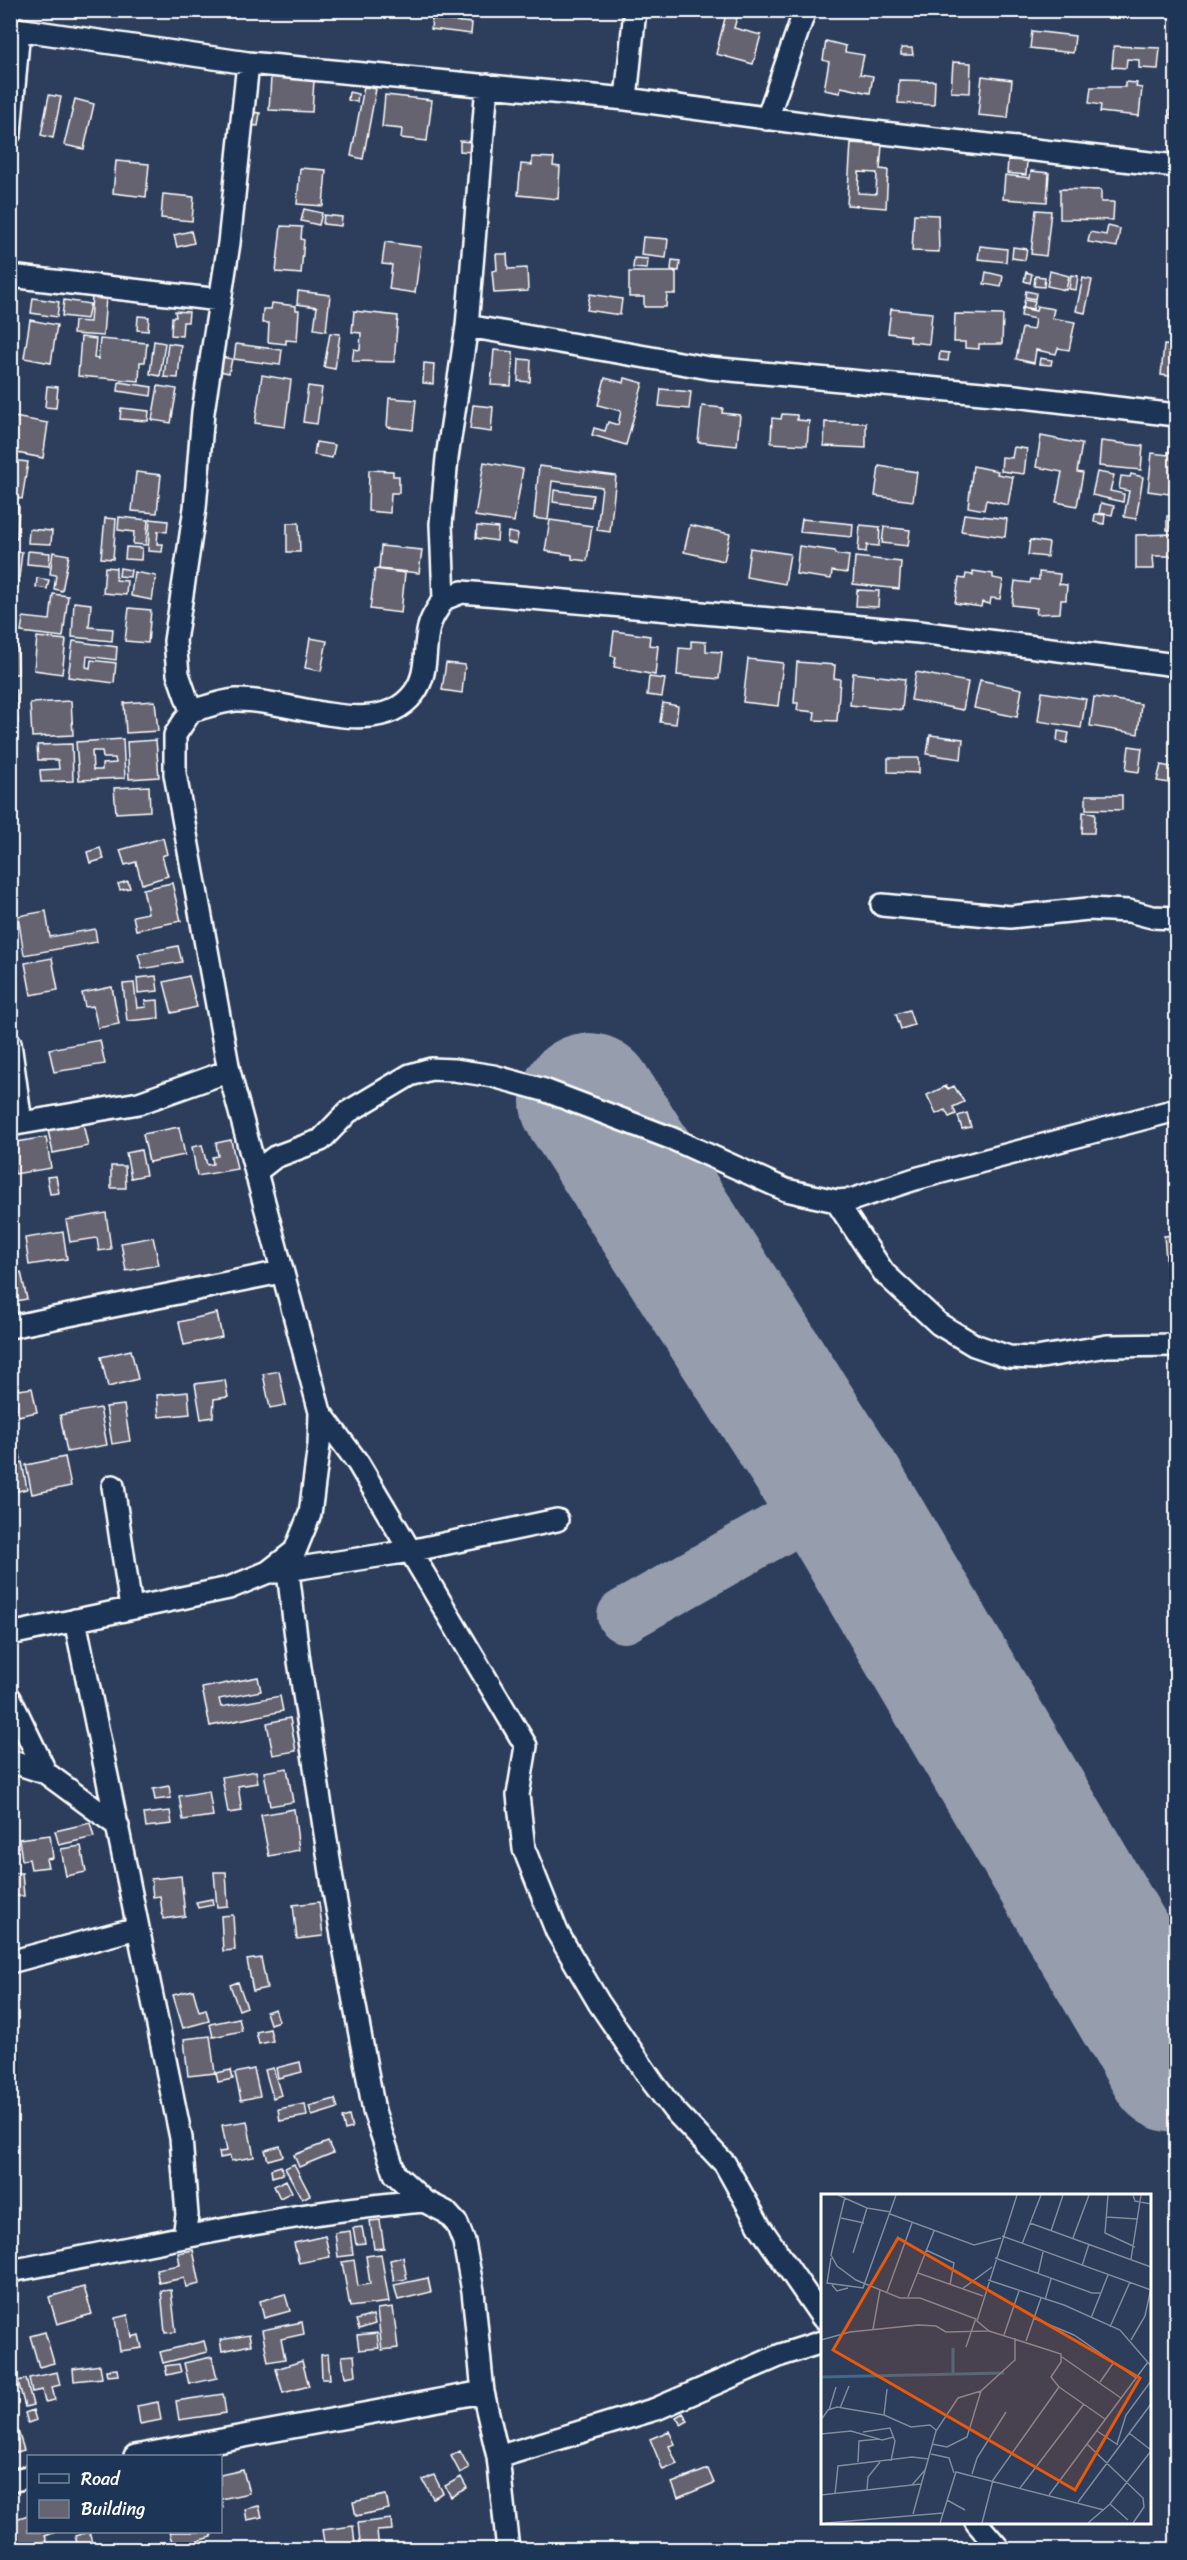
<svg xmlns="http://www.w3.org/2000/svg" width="1187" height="2560" font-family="Sriracha,sans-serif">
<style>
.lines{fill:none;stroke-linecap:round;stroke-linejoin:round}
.taxiway{stroke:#969eae;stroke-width:54}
.runway{stroke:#969eae;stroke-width:136}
.building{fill:#666471;stroke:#fff;stroke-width:1.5;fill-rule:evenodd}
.minor-casing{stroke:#fff;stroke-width:26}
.minor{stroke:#1d3557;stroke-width:21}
.inset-river{fill:none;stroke:#406a88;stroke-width:3}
.inset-road{fill:none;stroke:#808b9d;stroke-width:1.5}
.view{fill:#e8590c;fill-opacity:0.15;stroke:#e8590c;stroke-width:3}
.inset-edge{fill:none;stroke:#fff;stroke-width:3}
</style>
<rect width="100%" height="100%" fill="#2c3e5c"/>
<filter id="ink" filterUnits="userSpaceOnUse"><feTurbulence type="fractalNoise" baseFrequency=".0167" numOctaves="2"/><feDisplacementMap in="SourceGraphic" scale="12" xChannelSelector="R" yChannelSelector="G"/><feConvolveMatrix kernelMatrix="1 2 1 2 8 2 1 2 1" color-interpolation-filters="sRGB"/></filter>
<g filter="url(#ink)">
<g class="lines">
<path class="taxiway" d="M624 1616 840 1494"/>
<path class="runway" d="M588 1101 840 1494 1176 2065"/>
</g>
<path class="building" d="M727 10H750L749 16 738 14 734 28 761 35 753 64 716 54Z
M432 19 472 23 471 34 431 29Z
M1032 31 1075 36 1073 53 1030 48Z
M826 41 846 46 845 52 864 55 860 74 873 76 870 93 841 87 840 93 824 90 829 62 823 60Z
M1114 46 1160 48 1158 69 1139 68V60L1127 59 1126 68 1112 67Z
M901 48H912L913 55H901Z
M953 62 971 63 970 93 951 92Z
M982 76 1012 80 1008 118 978 115Z
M271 77 314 80 312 112 269 110Z
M899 80 935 81 934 105 898 103Z
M1125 82 1137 83 1136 87 1142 88 1139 116 1100 112 1101 105 1089 103 1091 87H1125Z
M364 87 376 89 363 159 351 156Z
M349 92 358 94 357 102 348 100Z
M1173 94H1176V118H1170Z
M49 95 61 97 53 138 41 135Z
M385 95 432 100 427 141 401 138 402 129 382 127Z
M75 99 94 104 84 149 64 145Z
M251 112 260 113 258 126 249 125Z
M460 141 472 142V152L460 151Z
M851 143 882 145 880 169 888 170 886 208 847 205ZM859 172 877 173 876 194 858 193Z
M532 157 554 158 553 166 560 167 558 199 518 195 521 164 532 165Z
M1008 160 1027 161 1026 175 1007 173Z
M116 161 149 164 146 197 113 193Z
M300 168 326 170 323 206 297 204Z
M1031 171 1049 173 1047 202 1003 199 1005 175 1030 178Z
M1060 189 1101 190V202H1114L1113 220 1060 219Z
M163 194 194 197 192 221 161 218Z
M304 209 322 213 319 225 301 221Z
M1036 210 1051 211 1046 256 1031 254Z
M914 214 938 215 939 252 912 251Z
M324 215 342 217 341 226 323 224Z
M281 226 302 227 301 239 304 240 301 274 276 272Z
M1108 226 1120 229 1117 247 1088 242 1090 232 1106 235Z
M191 231 194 243 177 247 174 235Z
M643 237 668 239 666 258 641 255Z
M385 242 421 247 415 293 389 289 392 265 382 264Z
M980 246 1007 249 1006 262 978 259Z
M1013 247 1027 249 1025 260 1012 258Z
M496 254H507L508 269 527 268 528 291 494 293 492 271 497 270Z
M634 258 648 259 647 269 633 268Z
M672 260 680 261 679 271 671 270Z
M1050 271 1069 276 1066 290 1047 286Z
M629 272H676V294H667L666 307H644V297H629Z
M986 272 1003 276 1001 287 984 284Z
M1026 272 1032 274 1030 283 1024 281Z
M1071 275 1078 276 1076 290 1069 289Z
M1035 276 1045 277 1044 287 1034 286Z
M1083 278 1092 280 1085 313 1076 311Z
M298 291 330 295 326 331 314 329 317 307 297 304Z
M1026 291 1036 293 1035 299 1025 297Z
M590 294 622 299 620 315 587 310Z
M92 296 106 297 103 336 73 334 74 321 90 322Z
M33 298 59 302 57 317 31 313Z
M1025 299 1035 301 1033 309 1023 307Z
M64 300 90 304 87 319 62 316Z
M272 303 296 306V310H299L297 341 286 340V344L268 342 269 323H262L263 309H271Z
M1037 306 1054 309 1052 318 1075 322 1069 350 1058 348 1056 354 1036 350 1034 363 1016 359 1022 328 1033 330 1035 319 1021 316 1022 308 1036 311Z
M891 309 932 313 929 344 910 342V336L888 333Z
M175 311 189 312 188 322H183L182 336 171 335 172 317H176Z
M354 311 398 316 394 362 352 361 354 349 360 350 361 333 352 332Z
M955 314 1003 315 1002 344H979V349L965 348V342H954Z
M138 316 149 317 148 331 137 330Z
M30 320 57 325 51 363 24 358Z
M330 333 340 334 335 369 324 367Z
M81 337 96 339 94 358 98 359 100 339 147 343 145 362H140L139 381 78 376Z
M154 341 165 343 160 376 150 374Z
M168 343 181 345 178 378 164 377Z
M236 344 282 350 280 365 234 359Z
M1164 345 1176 346V377L1161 375Z
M494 350 513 352 511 386 491 385Z
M940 352 949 353 948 361 939 360Z
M222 357 232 359 229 373 219 371Z
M1040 358 1052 360 1051 365 1039 364Z
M519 359 531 360 530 382 518 381Z
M424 363 434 364 433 384 423 383Z
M262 375 291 380 285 427 255 423Z
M605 378 624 383 625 378 643 383 626 445 592 435 594 428 605 431 608 422 618 425 621 411 598 405Z
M119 382 152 387 151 396 118 391Z
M47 386 58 387 56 408 45 407Z
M158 386 177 389 171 423 152 420Z
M308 386 322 388 317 424 303 422Z
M661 389 691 392 689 409 659 406Z
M389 398 416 400 413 430 387 427Z
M473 405 493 407 491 432 470 429Z
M702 406 723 408 722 413 740 415 737 446 698 442Z
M121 408 149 411 148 421 120 419Z
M782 414 797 415V420L809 421 807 445 771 443 772 418 781 419Z
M14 417 48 423 43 458 12 452 10 424Z
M825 422 866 423V448L824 446Z
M1041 436 1082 444 1077 472 1083 473 1077 506 1056 502 1062 472 1036 467Z
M1101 441 1143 446 1141 470 1099 466Z
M316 442 335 445 332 458 314 455Z
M1014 447 1027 449 1024 474 1001 471 1002 457 1012 458Z
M1168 452 1176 453V484L1170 483 1169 494 1148 491 1152 453 1168 455Z
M10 460 28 462 22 499 10 497Z
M484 462 523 469 514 522 475 516Z
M539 466 616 476 610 532 597 530 602 487 552 481 548 520 534 518Z
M879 466 917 472 913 501 875 496Z
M973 466 998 471 997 474 1013 477 1008 505 986 500 984 510 968 507Z
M369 470 393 471V476H399V493H391L390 513 368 511Z
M136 472 161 475 157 513 132 511Z
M1097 472 1114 475 1110 491 1124 494 1123 502 1092 495Z
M1131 474 1143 477 1136 519 1124 517 1129 491 1119 489 1121 476 1130 477Z
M554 490 593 495 591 507 553 502Z
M1101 503 1114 506 1112 515 1099 513Z
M10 506 19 507 17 539H10Z
M964 514 1007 519 1005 537 961 531Z
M1095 514 1105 515 1104 524 1094 522Z
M1167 516H1176V530H1167Z
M119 517 148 520 146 545 133 544 134 532 118 530Z
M105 518 116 519 113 559 101 558Z
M150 519 168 521 167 532 158 531 157 544H163L162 552 148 551Z
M802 519 853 524 852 537 800 532Z
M550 520 592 526 587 561 572 559V555L545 551Z
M287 523H299L300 552H287Z
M690 525 730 534 724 561 684 552Z
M860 525 880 527 879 546 867 545 866 552 858 551Z
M477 526 498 528 497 541 476 538Z
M884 527 910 530 908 546 882 543Z
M29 529 52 531 51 544 28 543Z
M508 532 518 534 516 544 507 542Z
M1176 534V556H1153L1154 569H1136V535Z
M1030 540 1049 543 1047 557 1028 555Z
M381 546 422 550 419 573 379 569Z
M799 546 835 551V554L849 556 847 573 832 571 831 579 796 574Z
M126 547 142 548 141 560 125 559Z
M750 548 790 554 785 584 746 577Z
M10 551 22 552 18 587H10Z
M28 551 50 553 49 566 27 564Z
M53 552 69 555 62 591 54 589 56 575 50 574Z
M855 557 901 562 899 589 853 584Z
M105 567 116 568V580L127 581 126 595 103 593Z
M120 568 131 570 130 577 119 576Z
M375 569 405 573 401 613 370 609Z
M973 571 993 574V578L1003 580 1000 599 991 598 990 604 982 602 981 607 955 603 959 578 965 579 966 574 973 575Z
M134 572 156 576 152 600 131 596Z
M1039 572 1060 574 1059 584 1067 585 1066 600H1061L1060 613 1036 614 1037 608 1012 605 1015 581 1030 583 1031 579 1039 580Z
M37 578 49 580 47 589 36 587Z
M857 590 879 591 878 607 856 606Z
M53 594 68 596 63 637 21 632 23 617 50 620Z
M10 598H15L12 632H10Z
M74 602 91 604 89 627 113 629 112 641 72 637Z
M129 608 151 610 148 643 125 641Z
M614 631 650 636 649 645 658 646 655 675 614 667 616 657 611 656Z
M37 637 66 640 62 674 34 670Z
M310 638 327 641 321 671 305 668Z
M10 641H17L18 674H10Z
M73 641 117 647 116 660 87 656 86 667 90 668 91 660 116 663 114 683 68 677Z
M691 641 706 642V651L722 652 719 679 677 675 679 648 691 649Z
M748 659 783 663 778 706 743 702Z
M797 662 835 665 834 678 840 679 837 721 814 720 815 712 797 710 798 703H794Z
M446 663 465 665 462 693 442 690Z
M916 672 968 682 963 710 911 700Z
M853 673 905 679 902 710 850 705Z
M649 677 665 679 662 697 647 695Z
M980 680 1022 689 1017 717 974 708Z
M10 690H16L18 723 10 724Z
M1042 692 1086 699 1081 728 1038 721Z
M1094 697 1141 704 1138 734 1090 726Z
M71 701 73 735 32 737 30 703Z
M155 701 158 731 126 733 124 703Z
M663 703 678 706 676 724 660 722Z
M1058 731 1069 733 1067 743 1057 741Z
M930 735 963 739 961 759 927 754Z
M123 739 125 778 79 780 76 742ZM92 751H102L103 758H115L116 763 102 764V770H93Z
M156 740 159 777 129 779 127 742Z
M72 744 73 781 41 782 40 770 59 769 58 760H38L37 745Z
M1129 746 1142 748 1139 772 1126 770Z
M888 758H919V773L888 772Z
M1161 765 1176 768V784L1157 781Z
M149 786 150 811 116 813 114 788Z
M1086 795H1122V810L1086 809Z
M1083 812 1095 813 1094 833H1082Z
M163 838 167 854 162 856 168 876 142 884 136 862 125 865 120 850Z
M100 848 104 859 90 863 87 852Z
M128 881 130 888 120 890 118 884Z
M172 883 181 921 136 930 133 916 148 913 143 889Z
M46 911 50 937 95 929 97 942 24 955 18 916Z
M178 946 182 962 142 969 138 954Z
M52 958 58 990 31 995 25 963Z
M156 976 158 991 138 993 137 978Z
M189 976 197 1007 172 1013 164 982Z
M134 983 137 1008 146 1007 145 1001 158 1000 159 1018 127 1021 123 984Z
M112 987 119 1024 98 1028 93 1006 85 1007 82 993Z
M909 1010 914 1025 901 1029 896 1014Z
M100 1040 105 1064 54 1072 49 1049Z
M946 1086 948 1089 954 1086 964 1102 953 1107 956 1114 949 1117 945 1110 936 1114 927 1095Z
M967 1113 971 1127 962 1129 958 1116Z
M82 1119 88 1146 53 1153 47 1126Z
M179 1127 185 1155 149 1162 143 1134Z
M46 1137 51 1168 15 1174 10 1143Z
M231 1140 237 1169 197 1176 192 1147 202 1145 207 1165 213 1164 212 1157 218 1156 216 1143Z
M141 1150 146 1175 131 1178 126 1153Z
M111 1166H125L126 1188H111Z
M56 1176 59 1193 50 1194 47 1177Z
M106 1213 111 1249 99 1251 97 1238 70 1242 66 1220Z
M63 1232 67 1259 29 1265 25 1238Z
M1176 1235V1268L1167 1269 1164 1236Z
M153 1237 159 1265 126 1271 121 1243Z
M21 1272 27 1299 10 1302V1274Z
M217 1313 222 1337 184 1345 179 1322Z
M131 1350 138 1379 108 1387 101 1357Z
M279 1371 286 1405 270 1408 263 1374Z
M10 1373H15L19 1390 32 1388 37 1412 18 1416Z
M225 1380 228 1397 214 1399 213 1417 201 1419 195 1384Z
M188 1392 190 1414 159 1417 157 1395Z
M124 1405 130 1441 112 1444 106 1407Z
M100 1408 107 1445 67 1452 60 1415Z
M17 1442 21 1459 11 1461 10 1443Z
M65 1457 71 1486 32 1494 26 1465Z
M22 1462 27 1489 14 1492 10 1464Z
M258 1677 261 1691 219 1699 221 1707 280 1696 283 1711 210 1726 202 1688Z
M290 1718 296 1751 273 1755 267 1723Z
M287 1768 293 1802 270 1806 264 1772Z
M256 1771 258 1783 238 1786 242 1811 228 1813 222 1777Z
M169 1786 171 1798 155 1800 153 1789Z
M209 1791 213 1816 183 1820 179 1796Z
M294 1809 299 1850 269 1856 261 1815Z
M170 1811 172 1824 146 1827 144 1814Z
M90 1823 94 1837 59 1845 55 1831Z
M50 1835 53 1858 46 1859 48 1867 31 1869 29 1859 22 1860 19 1839Z
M81 1846 86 1872 66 1876 61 1849Z
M214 1872H226L228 1906 217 1907Z
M10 1873H22L24 1896H10Z
M181 1876 185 1916 163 1919 160 1896 153 1897 151 1879Z
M212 1899 213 1905 198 1908 196 1902Z
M319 1902 323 1936 297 1939 293 1905Z
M233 1915 235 1950 223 1951 221 1916Z
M261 1958 267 1988 253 1991 247 1960Z
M238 1982 247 2007 239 2010 230 1985Z
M193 1990 199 2011 206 2009 209 2021 183 2028 173 1995Z
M275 2009 279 2021 270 2024 266 2012Z
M239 2018 242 2031 213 2037 210 2024Z
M270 2029 273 2041 259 2044 256 2032Z
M210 2036 215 2073 188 2076 184 2039Z
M300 2062 302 2072 278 2078 276 2068Z
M273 2068 281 2095 273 2098 265 2070Z
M254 2069 260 2096 241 2100 235 2073Z
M231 2070 233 2079 218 2082 216 2073Z
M335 2099 338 2108 312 2116 309 2106Z
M305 2104 307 2116 280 2121 278 2109Z
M349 2116 352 2128 345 2130 342 2118Z
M247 2121 254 2157 231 2161 230 2156 220 2158 219 2152 227 2151 222 2125Z
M328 2142 333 2153 299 2167 294 2155Z
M280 2146 283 2156 268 2160 265 2150Z
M294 2164 310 2195 302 2199 285 2168Z
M281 2166 283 2174 272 2177 271 2169Z
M286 2180 292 2192 280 2198 274 2186Z
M380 2220 384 2248 374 2249 370 2221Z
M362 2227 365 2243 356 2244 353 2228Z
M350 2231 353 2255 338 2257 335 2233Z
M325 2236 330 2257 299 2263 294 2243Z
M193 2250 200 2284 186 2287 184 2278 159 2283 156 2269 180 2265 178 2253Z
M381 2254 389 2302 350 2307 342 2262 354 2260 358 2286 370 2284 366 2256Z
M403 2257 407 2279 394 2281 390 2260Z
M428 2278 431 2292 398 2300 394 2285Z
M84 2287 92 2314 57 2324 49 2297Z
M171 2290 176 2332 165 2333 161 2291Z
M285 2294 290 2311 264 2318 260 2301Z
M393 2307 398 2348 382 2350 377 2309Z
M128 2315 132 2337 139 2335 142 2348 120 2351 115 2318Z
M373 2315 375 2324 359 2329 356 2320Z
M302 2322 304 2334 281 2339 285 2359 268 2362 262 2330Z
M45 2332 54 2363 39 2367 30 2336Z
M377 2333 379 2348 359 2350 357 2335Z
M249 2335 251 2345 222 2351 220 2340Z
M204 2341 207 2352 163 2363 160 2352Z
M328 2354 330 2379H322L321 2355Z
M354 2355 356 2375 345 2377 342 2356Z
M212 2357 217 2378 189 2384 184 2363Z
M302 2361 309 2386 283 2393 276 2369Z
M179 2364 181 2372 167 2375 165 2366Z
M100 2365 102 2378 74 2381 73 2369Z
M117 2369 118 2375 107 2376 106 2370Z
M57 2372 60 2385 52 2387 55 2400 45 2402 42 2390 32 2392 29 2378Z
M26 2379 33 2405 25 2407 18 2381Z
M223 2394 226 2413 179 2420 176 2401Z
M158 2402 161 2420 140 2424 137 2406Z
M33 2410 36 2420 28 2423 25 2413Z
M683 2413 688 2421 681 2425 676 2417Z
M18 2431 24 2450 10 2454V2433Z
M669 2431 675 2444 669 2446 677 2464 663 2470 650 2439Z
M460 2451 469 2468 460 2473 451 2456Z
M708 2469 714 2483 678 2498 672 2483Z
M243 2470 249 2493 221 2499 223 2507H220V2475Z
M434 2475 443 2493 433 2498 423 2480Z
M461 2477 467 2488 451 2497 445 2486Z
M386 2495 389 2509 356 2516 353 2502Z
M259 2506 262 2517 247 2520 245 2509Z
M28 2515V2532H56L45 2536 47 2541 10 2550V2525L17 2523 16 2519Z
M391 2519 392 2530 377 2531 379 2550H361L358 2523Z
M353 2526 355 2544 325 2548 322 2530Z
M89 2532 94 2550H79L75 2536Z
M169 2532H211L212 2537 174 2548Z"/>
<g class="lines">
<g class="minor-casing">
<path id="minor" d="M10 28 248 63 626 99 839 128 1176 166
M626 99 635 10
M767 119 805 10
M10 133 19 29
M10 276 220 300
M467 326 709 368 1015 396 1176 415
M444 599 441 524 447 458 467 326 487 85
M191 711 178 674 175 641 195 508 203 412 229 243 248 63
M882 905 1010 917 1088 909 1129 911 1152 917 1176 918
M10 1043 21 1123
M10 1125 139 1103 229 1071
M257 1171 275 1157 321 1140 348 1112 410 1075 431 1069 454 1070 493 1076 544 1090 673 1139 786 1190 836 1201 851 1200 915 1179 1176 1110
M836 1201 884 1273 939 1324 974 1345 1009 1357 1036 1358 1107 1346 1176 1345
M10 1327 281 1272
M320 1412 358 1463 526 1746 518 1795 524 1849 557 1932 599 2003 654 2084 673 2109 725 2164 760 2227 822 2317
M113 1486 131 1608
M274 1572 410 1551 557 1520
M288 1572 299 1661 333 1886 374 2111 395 2174 424 2201 446 2212 457 2224 464 2242 473 2291 483 2392 498 2457 508 2550
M75 1620 181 2138 187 2215 184 2237
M10 1634 229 1588 268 1572 295 1551 310 1514 319 1445 320 1412 229 1071 175 774V735L191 711C206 707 222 701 236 700 290 698 377 743 414 693 429 673 423 650 429 627 431 617 439 607 444 599L462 592 919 632 1176 665
M10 1698 46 1773
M10 1761 46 1773 118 1826
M10 1962 137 1928
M10 2271C148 2246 285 2212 424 2201
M135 2456 483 2392
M498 2457 656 2409 781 2355 822 2342
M10 2481 28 2477
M976 2522 1000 2550"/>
</g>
<use href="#minor" class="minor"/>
</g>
</g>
<g transform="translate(821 2194)">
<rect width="330" height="330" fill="#2c3e5c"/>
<path class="inset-river" d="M132 181V154M0 183 183 179"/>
<path class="inset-road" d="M17 1 46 14 70 18M287 1 284 39 314 53M312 1 314 7 330 10M24 3 10 61 16 72 35 86 79 104H99L155 125M69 20 153 51 180 44M285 23 317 25M20 24 43 29M209 29 330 73M230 37 242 1M181 42 330 96M252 44 268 1M201 50 220 1M105 56 133 69 129 91M32 59 46 14M10 64 6 89 42 94 75 1M174 64 271 99H279M310 65 320 1M261 72 268 50M97 79 162 102M217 80 222 58M167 86 243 111 299 136 330 172M11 91 16 97 27 94M141 95 171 73M66 98 91 29M87 103 113 37M224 106 230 85M212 124 253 141 315 184M270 124 287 81M289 133 309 88M52 135 59 96M183 141 198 97M0 146 29 138 97 131 115 132 125 138 167 137M310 146 324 122 330 94M205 147 220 104M145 153 155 124M241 163 300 204M279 188 293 168M238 193 284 225M66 195 63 221 90 233 109 231 115 236M19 214 28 192M8 216 15 193M0 226 7 216 16 213 63 221M276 237 297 251M42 238 69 234 74 247 70 267M308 239 330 256M0 240 30 237 61 246 73 243M111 250 126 253 146 243 160 197 194 166V144M266 250 322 304 323 313 312 329M296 250 305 221 330 187M110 260 128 264 133 279M37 268 38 247 58 245M151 280 156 264 185 218M91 291 104 276M199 294 263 210M46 296 47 283 59 268M14 300 17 272 91 263 108 265M0 301 100 290M228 301 327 168M126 306 144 316M257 308 330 210M289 310 307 326M92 320 115 237 137 204 160 197M5 329 122 319M119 329 135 278 283 316M161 329 172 286 238 193 230 183 240 168V160L168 137 156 127 196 1M267 329 289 310 330 257"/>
<path class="view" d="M77 44 319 184 254 296 12 156Z"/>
<rect width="330" height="330" class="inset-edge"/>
</g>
<rect width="1187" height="2560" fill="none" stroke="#1d3557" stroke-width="36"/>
<rect x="18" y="18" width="1151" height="2524" fill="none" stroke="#fff" stroke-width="2" filter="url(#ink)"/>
<rect x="27" y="2455" width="195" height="78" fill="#1d3557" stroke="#77869a" stroke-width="1.5"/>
<rect x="39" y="2474" width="30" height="9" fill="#1d3557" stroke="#77869a" stroke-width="1.5"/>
<text x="81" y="2485" font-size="18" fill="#ffffff">Road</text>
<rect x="39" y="2500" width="30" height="18" fill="#666471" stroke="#77869a" stroke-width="1.5"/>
<text x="81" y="2515" font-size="18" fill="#ffffff">Building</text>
</svg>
